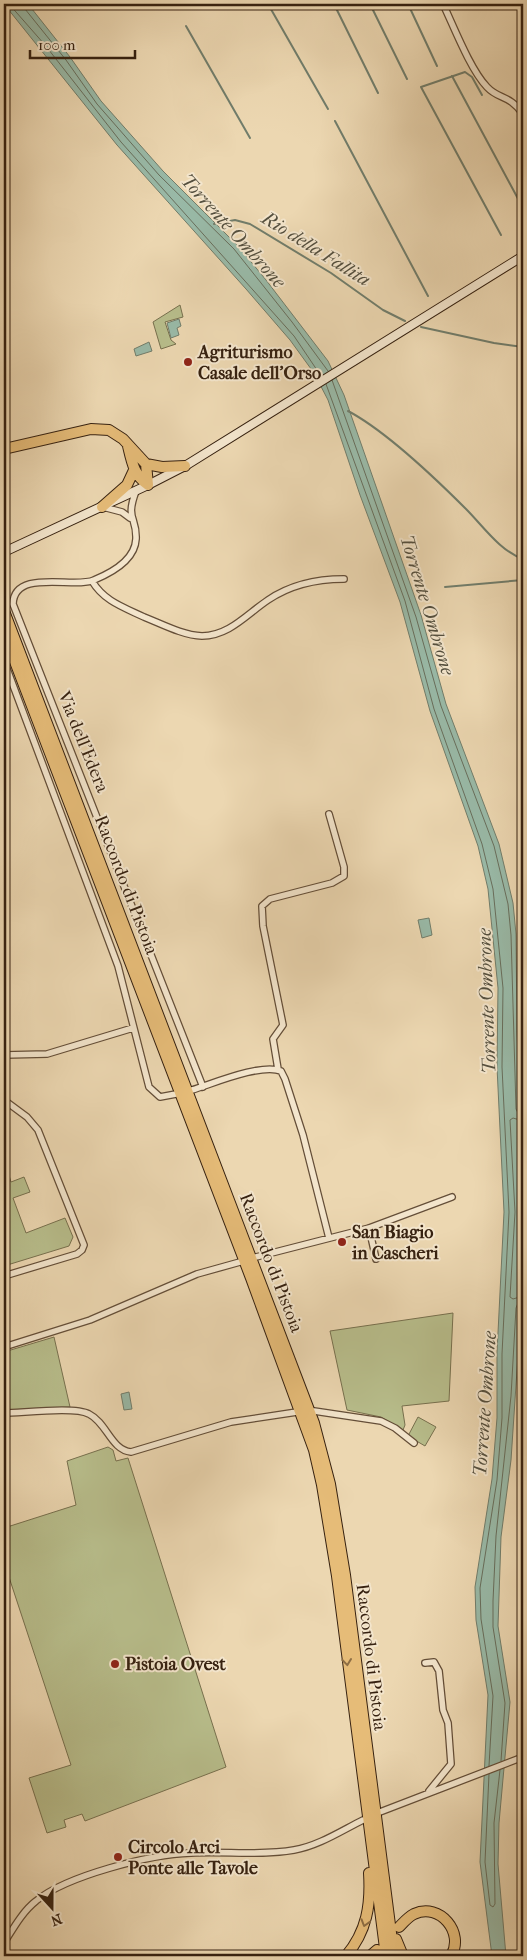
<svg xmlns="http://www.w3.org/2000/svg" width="527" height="1960" font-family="'IM FELL French Canon',serif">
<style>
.green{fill:#b8be8c;stroke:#77704e}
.water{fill:#99baa8;stroke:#717d6b}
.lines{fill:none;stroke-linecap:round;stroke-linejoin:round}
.shore{stroke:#686e5c;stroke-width:1}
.stream{stroke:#717d6b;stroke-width:2}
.street-casing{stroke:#644e38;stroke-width:8}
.secondary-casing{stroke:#362110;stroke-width:10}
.highway-casing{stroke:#362110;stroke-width:12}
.street{stroke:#f3e5cc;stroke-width:5.5}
.secondary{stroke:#f3e5cc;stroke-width:8}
.highway{stroke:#e6bc78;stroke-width:10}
.oneway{stroke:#8e6e44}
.poi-dot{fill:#8f2418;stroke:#f3e5cc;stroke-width:2}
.labels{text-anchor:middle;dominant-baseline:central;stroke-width:4;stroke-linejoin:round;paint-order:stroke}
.poi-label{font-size:18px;font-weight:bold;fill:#362110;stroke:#f3e5cc;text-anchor:start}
.street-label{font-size:18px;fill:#362110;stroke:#f3e5cc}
.water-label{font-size:19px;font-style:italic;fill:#544f3e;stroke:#f3e5cc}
</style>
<rect width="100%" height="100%" fill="#ecd7b1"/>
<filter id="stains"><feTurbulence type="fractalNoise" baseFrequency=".004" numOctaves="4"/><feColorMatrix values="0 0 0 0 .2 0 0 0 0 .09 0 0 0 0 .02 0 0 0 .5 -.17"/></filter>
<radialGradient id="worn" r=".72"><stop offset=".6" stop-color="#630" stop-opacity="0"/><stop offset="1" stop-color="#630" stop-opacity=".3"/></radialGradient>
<path class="green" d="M180 305 183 317 165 322 171 340 176 344 161 349 153 322Z
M4 1169 8 1172 11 1182 24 1177 30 1192 13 1198 26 1233 65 1218 73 1237 69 1246 4 1266Z
M453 1313 449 1401 402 1406 405 1425 403 1430 381 1417 347 1410 330 1331Z
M54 1337 70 1407 4 1410V1352Z
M418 1417 436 1427 425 1446 408 1436Z
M108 1447 113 1450 116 1461 128 1458 226 1767 85 1821 82 1814 64 1820 66 1827 47 1833 29 1778 71 1765 4 1562V1528L76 1505 67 1461Z"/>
<path class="water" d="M4 4H28L70 57 101 101 163 171 238 246 266 280 328 361 344 395 421 615 446 704 499 844 513 903 516 934 517 1031 523 1181V1280L511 1460 501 1537 498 1626 510 1702 499 1823 498 1864 506 1956H492L480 1862 488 1695 476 1620 475 1587 492 1479 497 1418V1353L504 1212 497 1067 498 988 488 889 478 846 430 711 400 602 360 495 328 400 314 373 290 340 246 289 117 145Z
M179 319 181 326 177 328 179 335 171 338 167 323Z
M149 342 152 351 136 356 134 349Z
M429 918 432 935 422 938 418 920Z
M129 1392 132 1409 124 1410 121 1394Z"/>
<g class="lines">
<path class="shore" d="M9 4 45 45 121 142 294 336 321 376
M24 4 25 9 66 60 97 104 159 175 234 249 292 322 328 371
M332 380 416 617 441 706 494 846 508 904 511 935 516 1109 518 1113 523 1115
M326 384 405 601 434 709 482 844 493 889 503 988 502 1067 509 1212 502 1354V1418L497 1480 480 1588 481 1619 493 1696 489 1766
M523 1121 513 1118 510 1120 515 1212 510 1297 513 1299 523 1296
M523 1128 518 1131 522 1212 518 1286 523 1288
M501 1761 505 1703 493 1627V1601L496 1536 511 1396 516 1308 518 1303 523 1302
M489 1774 485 1862 490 1905 493 1907 495 1904 494 1823 500 1770"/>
<path class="stream" d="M268 4 328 109
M334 4 378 93
M370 4 407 79
M408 4 437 66
M186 26 250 138
M452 76 523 208
M482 95 472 77 465 72 421 87 501 235
M335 121 428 296
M214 224 235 220 250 224 331 273 383 310 405 321
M421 327 494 343 523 347
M348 411C386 431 435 478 466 509 483 526 500 551 523 559
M445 587 523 580
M518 829 523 827"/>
<g class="street-casing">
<path id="street" d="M443 4C454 27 470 69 487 87 499 100 509 94 523 114
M136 491C125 520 137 516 136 539 135 560 111 573 94 580 75 589 14 568 13 604L203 1087
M103 507 122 512 130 518
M92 581C104 601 123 607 144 617 162 624 182 635 202 636 229 636 247 614 268 600 290 585 317 579 344 579
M4 661 118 966 149 1087 160 1097 176 1094
M4 1055 47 1054 133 1028
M278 1069 273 1039 283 1025 263 926 262 906 270 899 332 883 344 876V867L329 814
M192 1090C212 1084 261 1063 281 1071L285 1079 303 1135 329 1238
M4 1100 27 1117 38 1130 84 1245 82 1250 77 1254 4 1276
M369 1228 376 1259
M256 1257 369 1228 452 1197
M4 1347 90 1320 197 1274 240 1262
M314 1411 381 1421 395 1428 414 1443
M4 1413C22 1413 75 1406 89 1414 107 1423 111 1450 131 1452L231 1422 297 1412
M425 1663 434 1662 439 1671 443 1710 448 1723 451 1764 429 1791
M380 1812 523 1757
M4 1943C13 1929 22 1912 36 1901 66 1876 151 1854 191 1853 225 1851 260 1856 294 1850 318 1846 341 1831 363 1820"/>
</g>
<g class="secondary-casing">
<path id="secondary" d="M4 552 148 485 185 466 523 256"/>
</g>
<g class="highway-casing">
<path id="highway" d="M128 446C132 463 134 475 148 485
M4 449 91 429 109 430 123 439 146 464 148 485
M146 464 162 467 185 466
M102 507 127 485 134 470
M4 611 314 1423 330 1484 345 1575 394 1956
M4 633 251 1278 314 1450 322 1485 337 1576 386 1956
M399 1927C403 1923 408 1917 414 1914 440 1902 465 1933 451 1956
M396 1939 403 1956
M346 1956C367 1931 371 1905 369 1873
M370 1956 377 1950"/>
</g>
<use href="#street" class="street"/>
<use href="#secondary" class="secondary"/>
<use href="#highway" class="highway"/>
</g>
<defs><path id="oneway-chevron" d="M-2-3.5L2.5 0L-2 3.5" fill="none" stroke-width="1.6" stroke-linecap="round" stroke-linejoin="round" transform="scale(1.25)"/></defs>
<g class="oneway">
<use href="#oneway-chevron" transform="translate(347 1662) rotate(83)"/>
<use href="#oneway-chevron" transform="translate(365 1923) rotate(107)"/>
</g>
<g class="poi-dot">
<circle cx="188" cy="362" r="5"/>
<circle cx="342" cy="1242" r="5"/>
<circle cx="115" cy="1664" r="5"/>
<circle cx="118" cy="1857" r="5"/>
</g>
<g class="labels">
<g class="poi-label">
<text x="198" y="352">Agriturismo<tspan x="198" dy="21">Casale dell'Orso</tspan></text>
<text x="352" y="1232">San Biagio<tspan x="352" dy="21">in Cascheri</tspan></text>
<text x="125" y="1664">Pistoia Ovest</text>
<text x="128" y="1847">Circolo Arci<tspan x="128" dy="21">Ponte alle Tavole</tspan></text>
</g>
<g class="street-label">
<text transform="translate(83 742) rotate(68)">Via dell'Edera</text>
<text transform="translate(126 885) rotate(69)">Raccordo di Pistoia</text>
<text transform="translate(271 1263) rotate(69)">Raccordo di Pistoia</text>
<text transform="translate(371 1657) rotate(83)">Raccordo di Pistoia</text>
</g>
<g class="water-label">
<text transform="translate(233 231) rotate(48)">Torrente Ombrone</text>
<text transform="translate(316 249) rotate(32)">Rio della Fallita</text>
<text transform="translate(427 605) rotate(73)">Torrente Ombrone</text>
<text transform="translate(487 1001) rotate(-92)">Torrente Ombrone</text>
<text transform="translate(485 1404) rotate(-86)">Torrente Ombrone</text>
</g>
</g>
<rect width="527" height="1960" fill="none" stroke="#ecd7b1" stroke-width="20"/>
<rect x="5" y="5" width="517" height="1950" fill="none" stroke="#362110" stroke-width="2.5"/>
<rect x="10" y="10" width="507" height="1940" fill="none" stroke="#362110"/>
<g transform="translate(52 1908) rotate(159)" stroke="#f3e5cc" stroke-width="4" paint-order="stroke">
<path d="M0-4L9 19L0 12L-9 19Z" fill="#362110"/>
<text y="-8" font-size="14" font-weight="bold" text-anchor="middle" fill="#362110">N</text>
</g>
<path d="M30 50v8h105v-8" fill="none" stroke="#362110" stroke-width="2.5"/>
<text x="38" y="50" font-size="15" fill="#362110" stroke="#f3e5cc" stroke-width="4" paint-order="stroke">100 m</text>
<rect width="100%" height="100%" filter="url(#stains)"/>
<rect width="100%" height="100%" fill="url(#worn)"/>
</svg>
